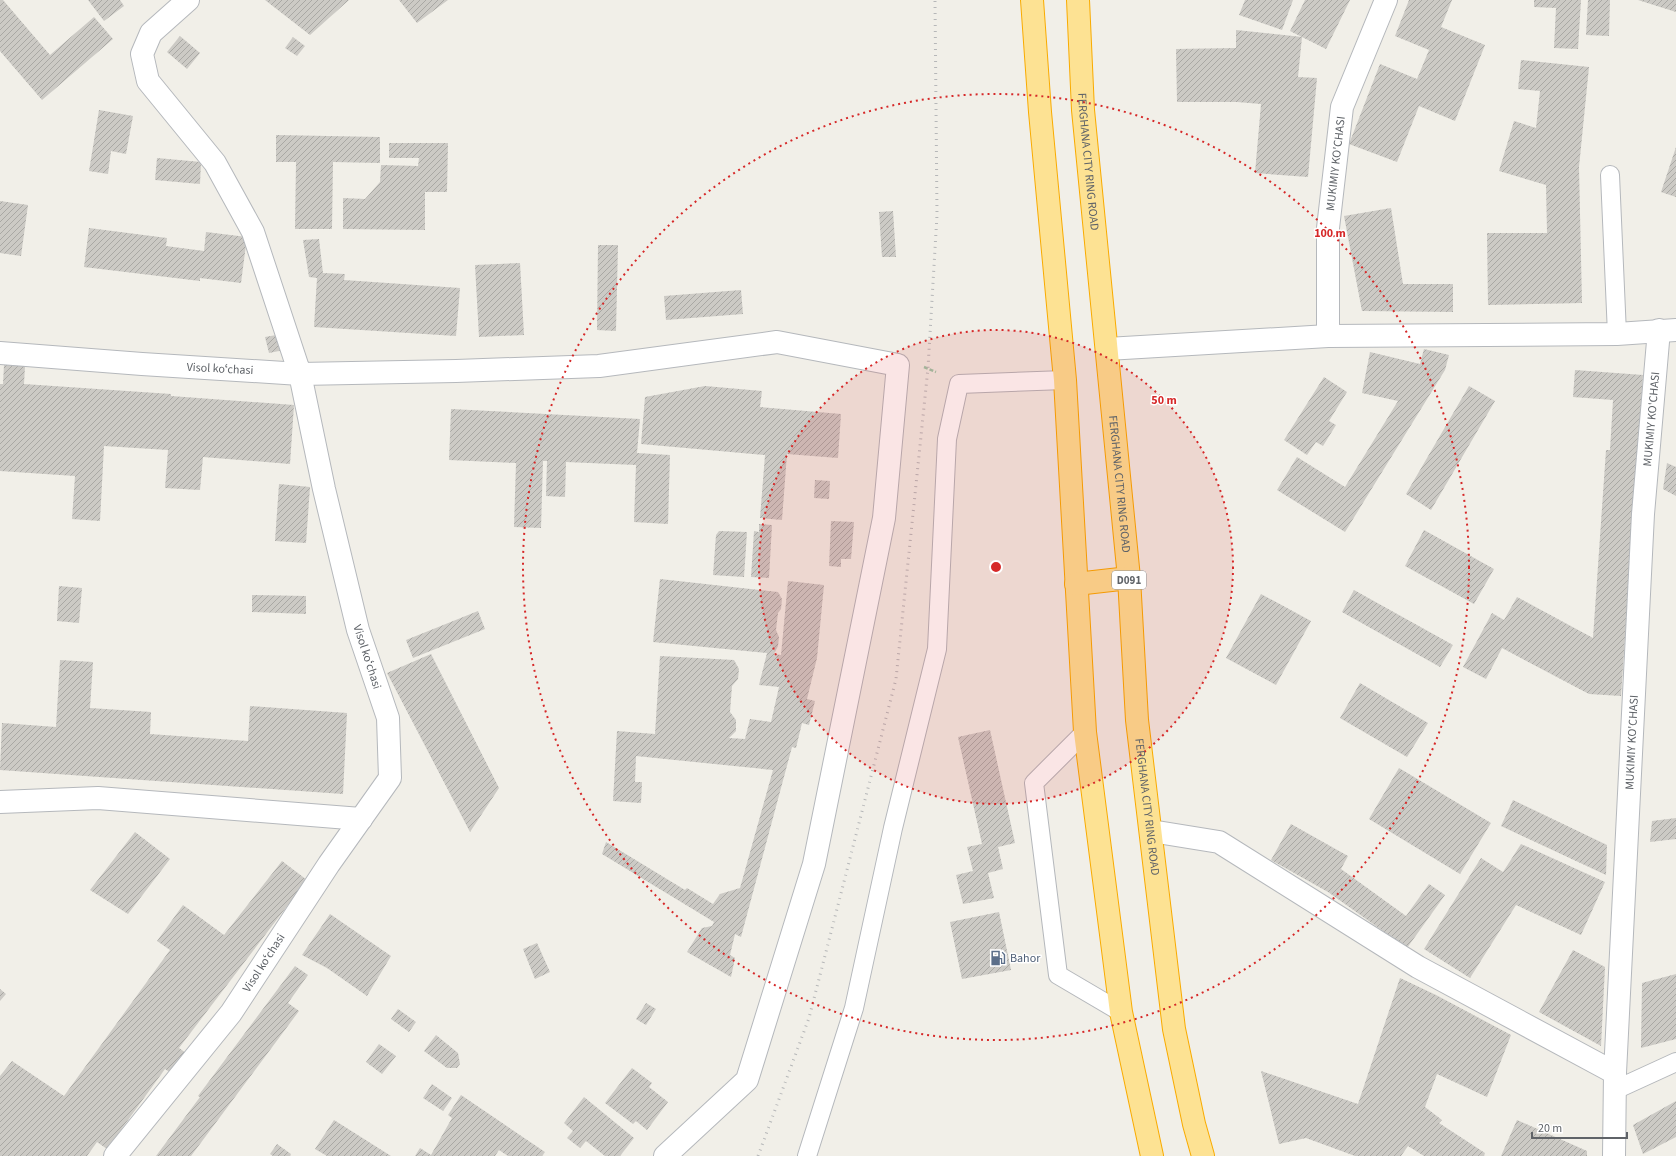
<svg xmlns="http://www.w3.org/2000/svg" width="1676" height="1156" font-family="'Source Sans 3',sans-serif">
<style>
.building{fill:url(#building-hatch)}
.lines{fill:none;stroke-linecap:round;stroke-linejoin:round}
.lane-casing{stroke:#b5b8bc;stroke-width:20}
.street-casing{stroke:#b5b8bc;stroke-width:24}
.highway-casing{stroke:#f9ab00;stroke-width:24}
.path{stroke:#9cc7a9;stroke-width:2.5;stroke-dasharray:4 2;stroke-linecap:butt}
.lane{stroke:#fff;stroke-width:18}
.street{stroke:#fff;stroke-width:22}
.highway{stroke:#fde293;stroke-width:22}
.rail{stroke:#b6b7b8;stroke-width:3;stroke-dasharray:1 5;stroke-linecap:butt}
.ring{fill:none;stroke:#d62828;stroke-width:2;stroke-dasharray:2 4}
.labels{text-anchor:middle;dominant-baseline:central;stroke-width:3;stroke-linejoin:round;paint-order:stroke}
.shield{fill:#fff;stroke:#8f9295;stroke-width:1}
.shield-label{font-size:11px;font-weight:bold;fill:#5f6368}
.street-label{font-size:12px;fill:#5f6368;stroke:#fff}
.service-label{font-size:12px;fill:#4e5e75;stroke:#fff;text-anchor:start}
.centre{fill:#d62828;stroke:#fff;stroke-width:2}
.ring-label{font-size:12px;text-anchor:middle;font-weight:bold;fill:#d62828;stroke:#fff;stroke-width:3;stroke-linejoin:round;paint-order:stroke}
</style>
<defs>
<pattern id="building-hatch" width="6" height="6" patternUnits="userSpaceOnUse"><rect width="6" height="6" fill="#cccac5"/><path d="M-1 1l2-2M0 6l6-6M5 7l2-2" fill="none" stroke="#a9a8a4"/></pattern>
</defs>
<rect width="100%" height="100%" fill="#f1efe8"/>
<path class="building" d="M0 0H3L50 55 94 17 113 39 42 100 0 51Z
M88 0H120L124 6 104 21Z
M265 0H349L310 35Z
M399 0H448L417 23Z
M1245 0H1293L1282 30 1239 15Z
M1305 0H1350L1326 49 1290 31Z
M1409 0H1452L1441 27 1485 45 1455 121 1419 106 1397 162 1349 144 1380 64 1417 79 1429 50 1395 36Z
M1534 0H1581L1578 49 1554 48 1556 8 1534 7Z
M1588 0H1610L1609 36 1586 35Z
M1638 0H1676V12Z
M1236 30 1302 37 1298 77 1317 78 1308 177 1255 173 1261 104 1237 102H1177L1176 49 1236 48Z
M180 36 200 53 187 69 167 52Z
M293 37 305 46 297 56 285 48Z
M1521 60 1589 67 1579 167 1582 303 1488 305 1487 233H1547L1546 185 1499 171 1514 121 1536 128 1540 91 1518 89Z
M99 110 133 116 126 154 111 151 108 174 89 171Z
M276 135 380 137V163L333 162 332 229H295L296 162H276Z
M389 143H448L447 192H425V230L343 229V198L365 199 380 182 381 165 418 166 419 158H389Z
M1676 147V197L1661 192Z
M157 158 201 162 200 184 155 180Z
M0 201 28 205 21 256 0 253Z
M1391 208 1403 284H1453V312L1362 311 1344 216Z
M893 211 896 257H882L879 212Z
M89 228 167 238 166 246 204 251 206 232 247 237 241 283 200 278V281L84 267Z
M319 239 323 273 345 274 344 280 460 288 456 336 314 327 317 278 309 277 303 240Z
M598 245H618L616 331 597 330Z
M520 263 524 335 479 337 475 265Z
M741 290 743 314 666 320 664 296Z
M282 334 284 350 269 353 265 337Z
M1424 349 1449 355 1445 370 1345 532 1277 490 1297 457 1345 487 1398 401 1362 393 1370 352 1420 364Z
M4 365 25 366 24 384 171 394V396L294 405 290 464 203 457 200 490 165 488 168 450 104 446 100 521 72 519 75 476 0 471V384H3Z
M1575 370 1643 375 1621 696 1589 694 1502 648 1486 679 1463 667 1492 613 1504 620 1517 597 1593 638 1606 450H1610L1613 400 1573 397Z
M1324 377 1347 392 1329 421 1336 425 1323 446 1316 442 1307 455 1284 440Z
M705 386 762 391 760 407 841 414 838 458 787 454 782 520 760 518 765 455 641 444 645 397Z
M1469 386 1495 401 1431 510 1406 494Z
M451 409 640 419 637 453 670 455 668 524 634 522 636 465 566 462 565 497 546 496 547 461H543L541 528 514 527 516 463 449 460Z
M1667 463 1676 467V496L1663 489Z
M815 480 830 481 829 499 814 498Z
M279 484 310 487 306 543 275 541Z
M831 521 854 522 851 559H841V567L829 566Z
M759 524 772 525 769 578 751 577 754 531 759 532Z
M1424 530 1494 569 1474 604 1405 566Z
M719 531 747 532 744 577 713 575 716 535Z
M660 579 778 592 782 599 781 609 778 613 776 630 779 637 778 646 774 654 781 655 788 581 824 585 817 658 807 699 815 701 809 725 802 723 796 748 792 747 741 937 735 934 730 955 735 958 731 977 687 952 702 928 712 926 714 922 602 854 606 842 685 890 687 888 713 904 720 894 740 888 773 770 636 756 635 782H642L641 803 613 801 617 731 655 734 660 656 734 660 739 669 738 679 732 686 730 712 736 720V731L729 738 745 739 750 719 771 722 779 687 759 685 767 653 653 642Z
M59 586 82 588 79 623 57 621Z
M1354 590 1453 645 1440 667 1342 612Z
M1261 594 1311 621 1276 685 1226 658Z
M252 595 306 596V614L252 612Z
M478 611 485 629 413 658 406 640Z
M431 654 499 788 470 832 387 673Z
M60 660 93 662 90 708 151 712 150 734 248 741 250 706 347 713 343 794 0 770 2 723 56 727Z
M1360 683 1428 723 1407 757 1340 718Z
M990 730 1015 843 998 847 1003 869 988 873 994 898 963 904 956 875 973 871 967 847 982 844 958 737Z
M1399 768 1491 823 1460 874 1369 819Z
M1513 800 1607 845 1606 875 1501 826Z
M1676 818V839L1650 842 1652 821Z
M1291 824 1348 856 1341 869 1406 916 1429 884 1445 895 1407 948 1328 892 1271 860Z
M135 832 170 859 128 914 90 890Z
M1521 844 1605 882 1581 935 1516 905 1470 978 1424 949 1481 858 1503 872Z
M282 861 307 880 179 1048 186 1053 171 1073 165 1069 107 1149 97 1142 87 1156H0V1076L12 1061 64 1096 170 950 157 941 183 905 224 935Z
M999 912 1011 970 962 979 950 922Z
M330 914 391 956 367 996 327 968 302 955Z
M537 943 550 972 535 979 523 949Z
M1573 950 1605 967 1601 1046 1539 1012Z
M295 966 308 975 288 1003 299 1011 191 1156H156L200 1097 198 1096Z
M1676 974V1039L1641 1048 1642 983Z
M1400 978 1436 995 1511 1035 1487 1097 1437 1074 1425 1107 1442 1120 1439 1123 1485 1153 1484 1156H1424L1408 1146 1401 1156H1355L1306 1138 1279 1144 1261 1071 1358 1104Z
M0 989 6 994 0 1001Z
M646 1003 656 1009 646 1025 636 1019Z
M398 1009 416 1022 409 1032 391 1019Z
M436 1035 458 1053 460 1064 457 1068H447L424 1051Z
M379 1044 396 1056 382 1074 366 1062Z
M632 1068 652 1083 649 1087 668 1102 647 1130 636 1121 633 1124 605 1103Z
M432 1084 452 1098 443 1111 423 1098Z
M461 1095 545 1152 542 1156H508L499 1150 495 1156H415L420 1148 431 1155 452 1118 448 1115Z
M584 1097 634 1138 620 1156H605L586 1141 580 1148 567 1138 573 1131 564 1123Z
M1676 1101V1137L1643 1154 1633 1125Z
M334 1120 391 1156H327L315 1149Z
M1517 1120 1587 1151V1156H1501Z
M277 1144 291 1154 290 1156H273L270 1154Z"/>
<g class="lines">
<g class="lane-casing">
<path id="lane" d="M1610 175 1617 334
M1085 732 1034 783 1058 975 1121 1012
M1615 1090 1676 1062
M807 1156 854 1008 893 828 937 649 947 439 959 384 1065 380"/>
</g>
<g class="street-casing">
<g id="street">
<path d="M188 0 151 33 142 54 148 81 215 163 253 232 300 374 456 371 599 366 777 342 898 365 884 518 814 864 747 1080 665 1156"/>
<path id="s1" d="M1328 336V228L1342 107 1386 0"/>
<path d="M1107 349 1328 336 1617 334 1676 330"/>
<path d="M0 353 142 364 300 374 324 489 358 630 388 718 390 778 329 864 231 1013 115 1156"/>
<path d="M0 802 98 798 361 819"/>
<path d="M1151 831 1219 842 1418 967 1615 1073"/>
<path id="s2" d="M1614 1156 1615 1073 1643 514 1659 330"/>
</g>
</g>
<g class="highway-casing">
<g id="highway">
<path d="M1032 0 1040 112 1065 380 1085 732 1121 1012 1152 1156"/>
<path id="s3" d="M1078 0 1083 110 1129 578 1137 720 1174 1029 1194 1124 1203 1156"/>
<path d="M1076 584 1129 578"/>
</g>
</g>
<path class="path" d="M924 367 936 372"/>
<use href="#lane" class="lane"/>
<use href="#street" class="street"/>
<use href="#highway" class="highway"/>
<path class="rail" d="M758 1156 809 1018 896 679 928 368 937 215 935 0"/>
</g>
<circle cx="996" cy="567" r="237" fill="#d62828" fill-opacity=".12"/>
<g class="ring">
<circle cx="996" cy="567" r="237"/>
<circle cx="996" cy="567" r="473"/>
</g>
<defs>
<g id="fuel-bare" transform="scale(1.2)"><path d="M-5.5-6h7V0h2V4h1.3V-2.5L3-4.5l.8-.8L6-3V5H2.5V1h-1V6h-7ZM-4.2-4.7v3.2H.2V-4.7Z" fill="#5c6f8a" stroke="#fff" stroke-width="2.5" paint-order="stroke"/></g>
</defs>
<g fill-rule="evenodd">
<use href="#fuel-bare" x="998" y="958"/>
</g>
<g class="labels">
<rect class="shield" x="1112" y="571" width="34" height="18" rx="3"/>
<g class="shield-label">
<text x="1129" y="580">D091</text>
</g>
<g class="street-label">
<text stroke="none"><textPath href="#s3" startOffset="162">FERGHANA CITY RING ROAD</textPath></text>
<text stroke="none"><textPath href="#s1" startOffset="173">MUKIMIY KO'CHASI</textPath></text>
<text transform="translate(220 369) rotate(3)">Visol koʻchasi</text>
<text stroke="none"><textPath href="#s2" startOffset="738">MUKIMIY KO'CHASI</textPath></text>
<text stroke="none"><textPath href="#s3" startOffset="486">FERGHANA CITY RING ROAD</textPath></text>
<text transform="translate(367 657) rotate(72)">Visol koʻchasi</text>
<text stroke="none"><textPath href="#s2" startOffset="414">MUKIMIY KO'CHASI</textPath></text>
<text stroke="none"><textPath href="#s3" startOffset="810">FERGHANA CITY RING ROAD</textPath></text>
<text transform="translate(264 963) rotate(-57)">Visol koʻchasi</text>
</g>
<g class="service-label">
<text x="1010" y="958">Bahor</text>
</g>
</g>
<circle cx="996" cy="567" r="6" class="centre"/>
<g class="ring-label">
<text x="1330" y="237">100 m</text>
<text x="1164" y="404">50 m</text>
</g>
<path d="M1532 1132v6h95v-6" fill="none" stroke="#5f6368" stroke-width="2"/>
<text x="1538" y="1132" font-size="12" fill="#5f6368" stroke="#ffffff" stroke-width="3" paint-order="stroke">20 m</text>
</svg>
